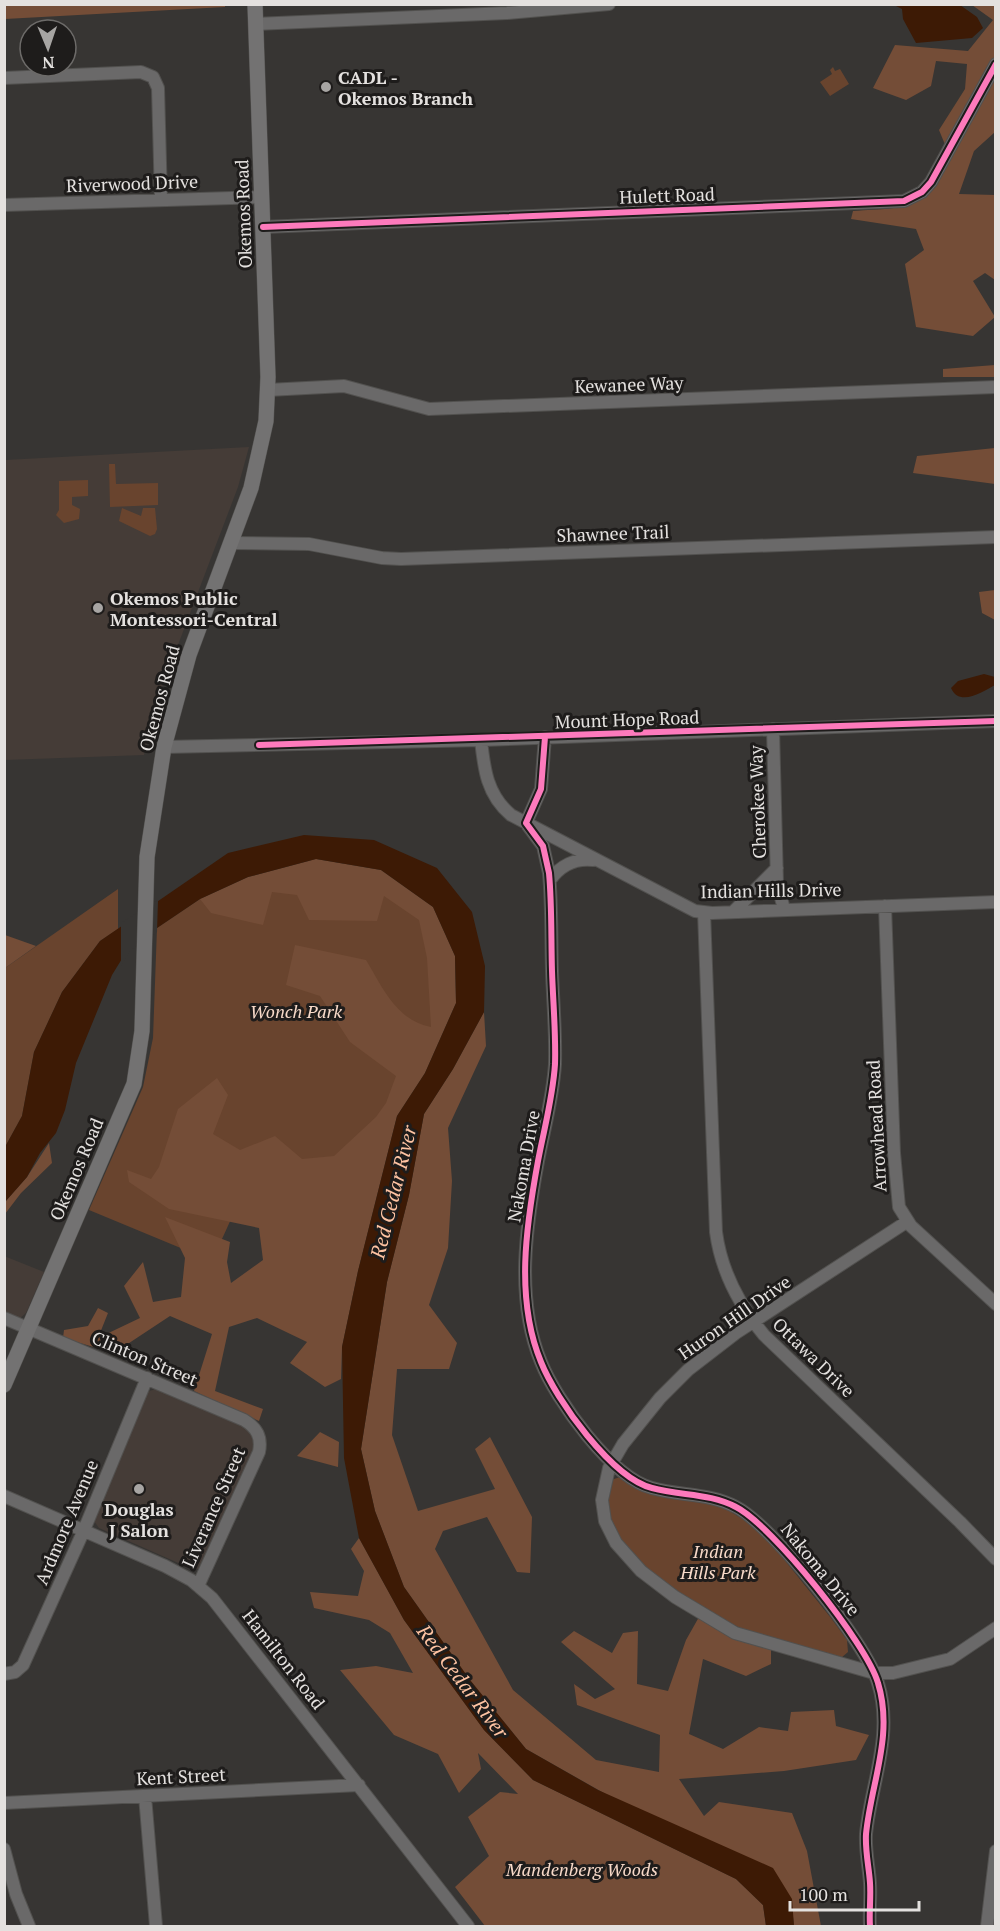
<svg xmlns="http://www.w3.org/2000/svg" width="1000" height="1931" font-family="'PT Serif',serif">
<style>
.built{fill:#453c37}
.green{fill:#69442e}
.forest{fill:#744d37}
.water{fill:#3d1a05}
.pier{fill:#373533}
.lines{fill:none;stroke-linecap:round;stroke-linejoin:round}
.minor-casing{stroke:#52514f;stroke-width:14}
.major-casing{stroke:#52514f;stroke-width:16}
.minor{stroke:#6a6969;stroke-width:12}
.major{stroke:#737272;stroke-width:15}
.cycleway-casing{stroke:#1e1c1b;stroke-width:10}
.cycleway{stroke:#fd7abc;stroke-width:6}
.poi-dot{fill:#a7a5a3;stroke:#1e1c1b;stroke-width:2}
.labels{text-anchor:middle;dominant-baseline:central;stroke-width:6;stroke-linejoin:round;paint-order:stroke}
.poi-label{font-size:18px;font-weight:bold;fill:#e4e1df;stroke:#1e1c1b;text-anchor:start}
.street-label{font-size:18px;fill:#e4e1df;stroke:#1e1c1b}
.park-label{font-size:18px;font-style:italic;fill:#f8dac9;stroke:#1e1c1b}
.water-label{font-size:20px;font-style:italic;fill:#fec3a2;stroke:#1e1c1b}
</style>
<rect width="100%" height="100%" fill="#373533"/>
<path class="built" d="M249 447 238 487 162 687 144 755 5 760V460Z
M4 1256 44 1272 26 1313 20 1318 5 1313Z
M156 1389 248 1428 253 1433 255 1448 199 1569H192L99 1528 94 1521 146 1392Z"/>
<path class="green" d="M833 67 835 71 840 69 849 84 830 96 820 82 832 74 830 70Z
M109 464H115L116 484 158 483V505L110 507Z
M88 480V496L72 497V505L80 509 79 519 64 523 56 515 59 510V481Z
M122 508 141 516 143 508H155L157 529 155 534 150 536 119 521Z
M316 859 433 907 456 1003 298 1244 242 1195 212 1261 89 1210 143 1087 153 1038 157 928 200 899Z
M118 889V929L100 941 62 992 34 1052 22 1116 5 1147V968Z
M620 1477 628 1482 709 1503 726 1509 746 1521 771 1543 831 1618 847 1640 848 1652 841 1658C815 1651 787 1645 761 1636 716 1621 630 1570 612 1525 606 1510 609 1495 611 1480Z"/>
<path class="forest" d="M225 5V7L5 19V5Z
M972 5H995V132L974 151 959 194 995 195V280L985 273 973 281 995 317 973 336 916 327 905 264 924 250 916 229 851 219 853 211C913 207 916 212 951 159L939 130 965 89 967 64 936 61 931 86 906 100 873 88 895 45 968 51 993 20Z
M995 365V377H943V369Z
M995 448V484L913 473 917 456Z
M995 590H996L995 620 982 613 979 592Z
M316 859 381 870 433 907 455 956 456 1003 425 1073 397 1116 358 1271 342 1347 341 1379 325 1387 290 1363 307 1342 257 1318 229 1327 215 1391 263 1409 259 1421 194 1391 212 1334 170 1316 114 1353 63 1338 64 1330 88 1326 98 1308 108 1313 98 1338 140 1318 124 1286 143 1262 153 1302 181 1297 185 1258 165 1217 230 1242 227 1262 231 1283 263 1260 259 1228 169 1209 129 1182 127 1170 151 1179 159 1167 178 1109 217 1078 228 1095 213 1134 240 1150 275 1136 302 1159 334 1156 376 1117 386 1103 396 1076 350 1042 320 996 286 985 295 945 366 960C383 988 396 1020 431 1027L427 958 419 920 384 896 377 921 309 920 297 895 272 892 263 925 211 913 200 899 248 877Z
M4 935H5L36 946 5 968Z
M484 1012 486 1046 448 1128 452 1181 448 1248 429 1305 457 1343 449 1369H397L392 1435 418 1511 495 1489 475 1449 490 1437 532 1517 530 1573 517 1572 487 1517 443 1531 435 1549 513 1690 596 1760 659 1772 660 1735 577 1705 574 1684 595 1699 615 1689 561 1642 574 1631 612 1653 623 1633 638 1631 637 1684 668 1691 686 1640 699 1617 771 1650V1664L746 1676 703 1659 689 1734 723 1749 759 1727 788 1731 791 1712 834 1710 836 1726 869 1735 856 1760 784 1771 679 1779 704 1816 719 1802 792 1813 807 1851 821 1926H794L791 1899 526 1749 470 1680 404 1587 375 1511 361 1449 387 1282 409 1195 424 1114 453 1069Z
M49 1143 52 1163 21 1193 5 1214V1202L27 1177Z
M320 1432 339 1442 338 1467 297 1456Z
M359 1538 404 1620 484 1730 533 1780 736 1879 763 1905 766 1926H485L455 1887 489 1856 468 1817 500 1792 518 1794 478 1753 481 1769 459 1793 438 1754 394 1735 340 1670 376 1666 413 1673 390 1633 369 1620 314 1608 310 1592 358 1596 364 1571 351 1549Z"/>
<path class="water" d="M894 5H960L977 17 983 28 972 38 916 43 903 19 902 9Z
M984 674 995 677V685C983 692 959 707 951 688L958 681Z
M304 835 374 840 437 868 472 912 485 966 484 1012 453 1069 424 1114 409 1195 387 1282 361 1449 375 1511 404 1587 470 1680 526 1749 598 1790 773 1868 792 1899 794 1926H766L763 1905 736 1879 533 1780 484 1730 404 1620 359 1538 344 1458 342 1347 358 1271 397 1116 425 1073 456 1003 455 956 433 907 381 870 316 859 248 877 200 899 157 928 128 949 112 975 76 1063 65 1110 56 1133 40 1153 27 1177 5 1202V1147L22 1116 34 1052 62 992 100 941 228 853Z"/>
<path class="pier" d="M158 900 157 932 130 951 121 966V923Z"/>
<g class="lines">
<g class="minor-casing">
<path id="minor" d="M255 24 507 13 609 4
M4 78 141 72 153 77 158 88 161 200
M4 205 262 197
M263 227 904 201 922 192 931 182 996 64
M268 390 344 386 429 409 996 387
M233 543 309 544 382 558 401 559 996 537
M773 729 777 883 784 909
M545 737 541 789 526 823 543 846 549 873C552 905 551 939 552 971 553 1002 556 1033 555 1064 553 1097 544 1129 538 1161 526 1226 515 1299 541 1362 556 1400 612 1478 652 1488 681 1496 710 1493 736 1507 772 1525 867 1644 878 1683 894 1735 871 1783 866 1834 865 1851 869 1867 870 1883 871 1898 869 1912 870 1926
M481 740C484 769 487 795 511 815L695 911 712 913 996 902
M164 747 481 740 996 721
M550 880C560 866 575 858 593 860
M885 906 894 1153 899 1207 911 1226 996 1304
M734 911 777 868
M704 912 716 1232C721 1270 740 1306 764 1335L960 1522 996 1559
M908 1221 736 1333 688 1370 660 1398 623 1444 609 1468 602 1500 605 1521 616 1543 641 1571 675 1597 735 1633 874 1673H893L950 1659 996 1628
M4 1318 244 1420C257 1428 262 1437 259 1452L198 1586
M4 1496 165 1566 191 1580 212 1598 468 1926
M4 1674 15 1672 23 1665 84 1530 147 1378
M145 1796 156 1926
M4 1803 359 1785
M4 1849 16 1894 29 1926
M987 1926 996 1851"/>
</g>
<g class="major-casing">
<path id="major" d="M4 1385 134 1084 142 1031 147 857 164 747 189 655 251 488 266 421 268 377 255 4"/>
</g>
<use href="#minor" class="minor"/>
<use href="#major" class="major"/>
<g class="cycleway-casing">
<path id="cycleway" d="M263 227 904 201 922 192 931 182 996 64
M545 737 541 789 526 823 543 846 549 873C552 905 551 939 552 971 553 1002 556 1033 555 1064 553 1097 544 1129 538 1161 526 1226 515 1299 541 1362 556 1400 612 1478 652 1488 681 1496 710 1493 736 1507 772 1525 867 1644 878 1683 894 1735 871 1783 866 1834 865 1851 869 1867 870 1883 871 1898 869 1912 870 1926
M259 745 996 721"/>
</g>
<use href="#cycleway" class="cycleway"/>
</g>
<g class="poi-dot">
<circle cx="326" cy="87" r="6"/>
<circle cx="98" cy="608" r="6"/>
<circle cx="139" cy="1489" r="6"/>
</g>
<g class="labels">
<g class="poi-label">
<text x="338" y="77">CADL -<tspan x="338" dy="21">Okemos Branch</tspan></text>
<text x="110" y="598">Okemos Public<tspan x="110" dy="21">Montessori-Central</tspan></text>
<text x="139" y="1509" text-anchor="middle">Douglas<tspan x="139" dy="21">J Salon</tspan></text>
</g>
<g class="street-label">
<text transform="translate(132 183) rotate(-2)">Riverwood Drive</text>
<text transform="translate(667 195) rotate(-2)">Hulett Road</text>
<text transform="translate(243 214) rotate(-92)">Okemos Road</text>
<text transform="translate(629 384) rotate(-2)">Kewanee Way</text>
<text transform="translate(613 533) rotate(-2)">Shawnee Trail</text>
<text transform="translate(159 698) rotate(-75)">Okemos Road</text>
<text transform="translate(627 719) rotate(-2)">Mount Hope Road</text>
<text transform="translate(757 802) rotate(-92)">Cherokee Way</text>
<text transform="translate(771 890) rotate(-1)">Indian Hills Drive</text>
<text transform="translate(876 1126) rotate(-93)">Arrowhead Road</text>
<text transform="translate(523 1166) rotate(-80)">Nakoma Drive</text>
<text transform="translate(76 1169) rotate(-67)">Okemos Road</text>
<text transform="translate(734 1317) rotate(-35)">Huron Hill Drive</text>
<text transform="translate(814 1357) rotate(44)">Ottawa Drive</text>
<text transform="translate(145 1358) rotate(23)">Clinton Street</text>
<text transform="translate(213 1507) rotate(-66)">Liverance Street</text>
<text transform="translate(66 1522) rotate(-67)">Ardmore Avenue</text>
<text transform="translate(821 1569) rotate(51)">Nakoma Drive</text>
<text transform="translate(284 1659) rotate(52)">Hamilton Road</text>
<text transform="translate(181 1776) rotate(-3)">Kent Street</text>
</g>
<g class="park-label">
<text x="296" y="1011">Wonch Park</text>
<text x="718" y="1551">Indian<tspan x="718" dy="21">Hills Park</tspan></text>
<text x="582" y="1869">Mandenberg Woods</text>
</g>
<g class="water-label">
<text transform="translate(393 1192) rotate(-76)">Red Cedar River</text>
<text transform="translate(463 1681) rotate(53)">Red Cedar River</text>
</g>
</g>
<rect width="1000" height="1931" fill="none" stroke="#e4e1df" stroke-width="12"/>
<g transform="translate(48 48) rotate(178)"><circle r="28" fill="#1e1c1b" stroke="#6d6b69" stroke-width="1.5"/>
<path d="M0-4.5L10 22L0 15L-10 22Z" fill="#a7a5a3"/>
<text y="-9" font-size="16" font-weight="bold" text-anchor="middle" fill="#e4e1df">N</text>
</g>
<path d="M790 1901v9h129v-9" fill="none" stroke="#e4e1df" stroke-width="3"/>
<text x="799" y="1901" font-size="18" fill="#e4e1df" stroke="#1e1c1b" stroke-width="4.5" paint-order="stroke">100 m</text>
</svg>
